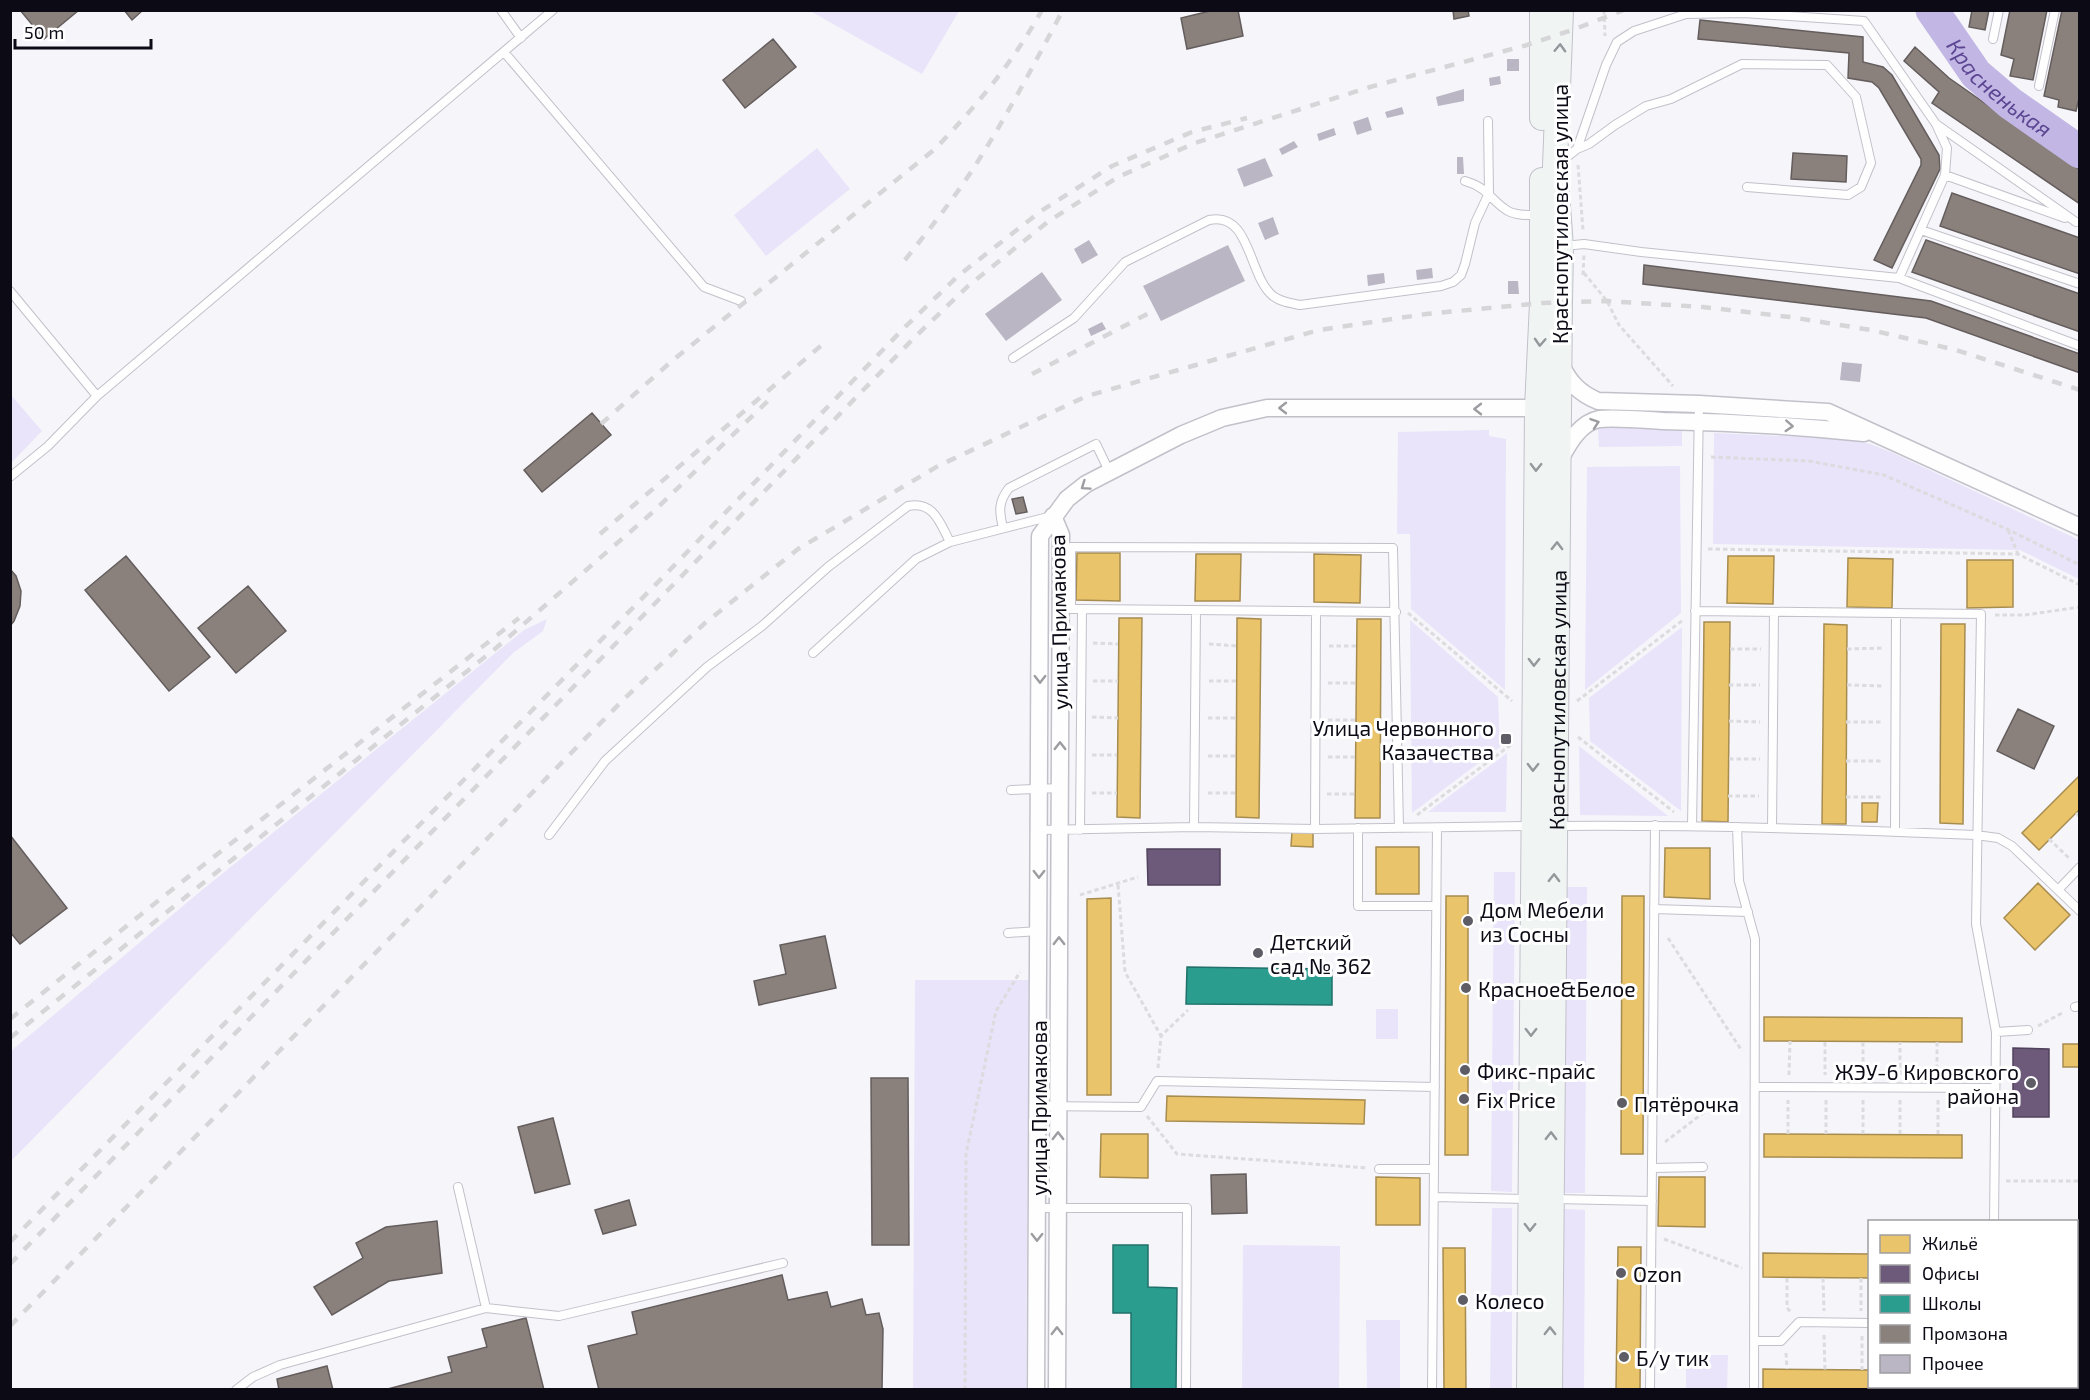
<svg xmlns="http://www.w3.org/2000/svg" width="2090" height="1400" font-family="'Exo 2',sans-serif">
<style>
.green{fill:#e9e4fa}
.homes{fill:#e9c46a;stroke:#a78c50;stroke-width:1.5}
.offices{fill:#6d597a;stroke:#50415c;stroke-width:1.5}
.schools{fill:#2a9d8f;stroke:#21716a;stroke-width:1.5}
.industry{fill:#8a817c;stroke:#645d5d;stroke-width:1.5}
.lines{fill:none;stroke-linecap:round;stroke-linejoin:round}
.river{stroke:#c2b7e4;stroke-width:33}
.building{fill:#bab6c4}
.lane-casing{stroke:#c2c1ca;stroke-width:10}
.street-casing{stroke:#c2c1ca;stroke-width:19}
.secondary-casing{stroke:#c2c1ca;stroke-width:26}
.path{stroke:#dcdbdd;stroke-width:3;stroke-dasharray:4.5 3;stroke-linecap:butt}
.lane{stroke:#fefefe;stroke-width:8}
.street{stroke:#fefefe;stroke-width:16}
.secondary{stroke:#f0f5f4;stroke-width:24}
.rail{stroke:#d6d5d7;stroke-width:4.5;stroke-dasharray:10 10;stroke-linecap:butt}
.oneway{stroke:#95979b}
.oneway2{stroke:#9d9ca1}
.poi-dot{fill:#5e5c65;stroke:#fff;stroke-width:2}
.labels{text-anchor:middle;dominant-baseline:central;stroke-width:6;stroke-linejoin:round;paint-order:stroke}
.street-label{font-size:21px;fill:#0c0a15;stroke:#fff}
.poi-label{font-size:21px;fill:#0c0a15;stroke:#fff;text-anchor:start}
.water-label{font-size:22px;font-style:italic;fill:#5c4692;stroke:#fff}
</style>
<rect width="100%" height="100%" fill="#f6f5fa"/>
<path class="green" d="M810 11H959L922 74Z
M817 148 850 189 766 256 734 215Z
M11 395 42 431 11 463H10Z
M1682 427V446L1599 447 1598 428Z
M1489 430V436L1506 439 1505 690 1411 609 1410 534H1397L1398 432Z
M1714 433 1850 439 1870 444 1893 453 2079 540V579L2020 550 1713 544Z
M1680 466 1681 613 1585 690 1587 467Z
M547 619 543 631 513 653 11 1161V1051L196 895 524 630Z
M1410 620 1498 697 1500 747 1412 813Z
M1682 627 1681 811 1590 741 1589 698Z
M1579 746 1668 816 1580 815Z
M1507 753 1506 812H1428Z
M1494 872H1515L1512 1192 1491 1191Z
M1567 887H1587L1585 1193H1564Z
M915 980H1029L1026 1389H913Z
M1376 1009H1398V1039H1376Z
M1492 1208H1512V1389H1490Z
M1564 1209 1585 1210 1584 1389H1563Z
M1243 1245 1340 1246 1339 1389H1242Z
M1366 1320H1400V1389H1367Z
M1686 1355H1728L1727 1389H1686Z"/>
<path class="homes" d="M1077 553H1120V601L1076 600Z
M1196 554H1241L1240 601H1195Z
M1314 554 1361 555 1360 603 1314 602Z
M1728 556H1774L1773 604 1727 603Z
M1848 558 1893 559 1892 608 1847 607Z
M1967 560H2013V607L1967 608Z
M1119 618H1142L1140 818 1117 817Z
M1237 618 1261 619 1259 818 1236 817Z
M1357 619H1381L1380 818H1355Z
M1704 622H1730L1728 822 1702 821Z
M1824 624 1847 625 1846 824H1822Z
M1941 624H1965L1963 824 1940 823Z
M2080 775V809L2039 850 2022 833Z
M1862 803H1878L1877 822H1862Z
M1292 832H1313V847L1291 846Z
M1376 847H1419V894H1376Z
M1665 848H1710V899L1664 897Z
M2038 883 2070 915 2035 950 2004 918Z
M1446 896H1468V1155H1445Z
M1622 896H1644L1643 1154H1621Z
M1111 898V1095H1087V899Z
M1764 1017 1962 1018V1042L1764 1041Z
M2063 1044H2080V1067H2063Z
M1167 1096 1365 1100 1364 1124 1166 1121Z
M1101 1134H1148V1178L1100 1177Z
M1764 1134 1962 1135V1158L1764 1157Z
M1376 1177 1420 1178V1225H1376Z
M1659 1177H1705V1227L1658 1226Z
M1618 1247H1641L1640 1390H1616Z
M1443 1248H1465L1466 1390H1444Z
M1763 1253 1870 1254V1278L1763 1277Z
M1763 1369 1870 1370V1386H1963V1390H1763Z"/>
<path class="offices" d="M1147 849H1220V885H1148Z
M2013 1048 2049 1049V1117H2013Z"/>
<path class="schools" d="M1187 967 1332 969V1005L1186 1004Z
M1113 1245H1148V1287L1177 1288 1176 1390H1131V1313H1113Z
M2076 1287H2080V1315H2076Z"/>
<path class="industry" d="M20 10H79L44 39Z
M124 10H143L132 20Z
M1214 10H1238L1243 36 1187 49 1181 18Z
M1453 10H1468L1469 16 1454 19Z
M1972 10H1989L1985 30 1969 27Z
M2010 10H2047L2033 80 2010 76 2014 59 2001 55Z
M2062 10H2080V94L2076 111 2058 107 2059 100 2044 96Z
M1700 20 1863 37V62L1883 67 1892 75 1939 155 1940 169 1892 268 1874 260 1921 165V159L1879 88 1872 82 1848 78 1849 53 1698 39Z
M773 39 796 67 745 108 723 80Z
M1915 47 1949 78 2080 170V204L1932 103 1939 92 1904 61Z
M1793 153 1847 156 1846 182 1791 179Z
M1952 193 2080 238V274L1940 226Z
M1926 240 2080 294V332L1912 272Z
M1644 265 1931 301 2080 354V373L1926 318 1643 284Z
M592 413 611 435 542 492 524 470Z
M1023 497 1027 512 1016 514 1012 499Z
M126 556 210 657 169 691 85 590Z
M10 569 16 576 21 591 20 606 14 621 10 626Z
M248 586 286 631 236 673 198 628Z
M2018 709 2054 726 2034 769 1997 751Z
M10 835 67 908 20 944 10 932Z
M825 936 836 988 759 1005 754 981 786 974 780 945Z
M871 1078H908L909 1245H872Z
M553 1118 570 1184 535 1193 518 1127Z
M1246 1174 1247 1213 1212 1214 1211 1175Z
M629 1200 636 1225 603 1234 595 1210Z
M437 1221 442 1273 389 1281 332 1315 314 1287 363 1258 356 1243 386 1227Z
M782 1275 788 1300 827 1292 831 1307 862 1299 866 1315 879 1313 883 1329 882 1390H599L588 1346 637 1334 632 1312Z
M526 1318 544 1390H384L452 1372 448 1357 487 1347 482 1329Z
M327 1366 333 1390H279L277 1379Z"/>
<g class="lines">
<path class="river" id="s1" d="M1932 10 1976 74 2010 103 2080 152"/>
</g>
<path class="building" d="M1507 59H1519V71H1507Z
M1500 76 1501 84 1490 86 1489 78Z
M1464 89V101L1438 106 1436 97Z
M1402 107 1404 114 1387 118 1385 112Z
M1368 117 1372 130 1357 135 1353 122Z
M1334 128 1336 135 1319 141 1317 134Z
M1294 141 1298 147 1282 155 1279 149Z
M1457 157H1463L1464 174H1457Z
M1265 158 1273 176 1244 187 1237 169Z
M1273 217 1279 234 1265 240 1258 223Z
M1089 240 1098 255 1082 264 1074 249Z
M1228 245 1245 281 1161 321 1143 286Z
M1432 268 1433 278 1417 280 1416 270Z
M1042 272 1062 300 1006 341 985 314Z
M1384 273 1385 283 1368 286 1367 275Z
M1508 281H1518L1519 294H1508Z
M1102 322 1106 329 1091 336 1088 329Z
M1842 362 1862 364 1860 382 1840 380Z"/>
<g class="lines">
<g class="lane-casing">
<path id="lane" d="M501 10 521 38
M1993 39 1999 10
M504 52 704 287 741 301
M2039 86 2055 10
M1936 124 2076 222
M1577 149 1589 144 1615 125 1646 106 1671 99 1742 64 1827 65 1856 97 1871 163 1861 187 1848 195 1747 187
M1559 163 1577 149 1606 65 1617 42 1634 31 1686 14 1744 13 1864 21 1936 124 1947 148 1945 175 1899 278 2080 346
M1945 175 2065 218
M1465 181C1489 188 1490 200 1508 211 1517 216 1531 215 1541 215
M1921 230 2080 284
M1564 246 1584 244 1641 252 1899 278
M10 291 97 396
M1013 358 1074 318 1125 262 1209 220C1251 211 1248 276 1273 296 1281 302 1290 303 1300 305L1441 286 1453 282 1461 275 1465 264 1475 223 1489 193 1488 121
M10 477 48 446 97 396 553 10
M1003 528C999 511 998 502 1009 488L1096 444 1109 471
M1082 609 1396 612
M1695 611 1981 614 1976 924 1996 1032 1994 1222
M813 653 916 559 950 542 1052 516
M1011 790 1060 788
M1557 826C1697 825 1836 829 1976 835L1998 838 2012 846 2080 911
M1692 826 1699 404
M1194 827 1196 611
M1737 827 1739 881 1755 939 1754 1390
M1358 828V906H1436
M1772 828 1774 612
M1315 829 1316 612
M1039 830 1194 827 1315 829 1532 826
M1080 830 1082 609H1071V547L1393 548 1399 828
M1895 832 1896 613
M549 835 605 761 707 667 762 626 828 567 908 506C934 501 940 523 950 542
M2058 890 2080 867
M1654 909 1748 912
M1008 933 1039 931
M2075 1007 2080 1006
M1996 1032 2028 1030
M1755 1087 1995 1088
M1038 1106 1141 1107 1157 1081 1435 1087
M1652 1168 1703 1167
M1379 1169H1434
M458 1187 486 1308
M1434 1197 1528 1199
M1553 1199 1652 1201
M1037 1208H1187L1186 1390
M2076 1328H2080
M1755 1341H1781L1799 1322 1870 1323
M236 1390 253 1377 280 1365 486 1308 559 1316 783 1263
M1432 1390 1437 828
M1650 1390 1655 825
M1992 1390V1386"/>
</g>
<g class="street-casing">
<path id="street" d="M1561 365C1570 383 1579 393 1598 401L1699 404 1828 412 2080 527
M1559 461C1568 445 1579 423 1599 419 1614 417 1647 420 1663 421 1731 422 1798 426 1864 433
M1053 516 1061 535 1057 1390
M1036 1390 1040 536 1067 499 1086 484 1181 435 1222 418 1267 408H1537"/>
</g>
<g class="secondary-casing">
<g id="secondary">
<path d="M1542 118V10"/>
<path d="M1529 1390 1537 408 1542 303V180"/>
<path id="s2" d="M1550 1390 1560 302 1561 247 1555 166 1561 10"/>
</g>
</g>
<path class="path" d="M1604 10 1605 36
M1578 165 1583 230
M1584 273 1607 301 1619 325 1673 386
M1583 275 1584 255
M1711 457 1809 461 1884 475 2007 529 2080 565
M2008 530 2018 554
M1708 549 2018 554 2080 585
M1408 613 1512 701
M1995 615H2025L2080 607
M1093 643 1118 644
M1209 644 1237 646
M1329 646H1357
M1730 649H1761
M1847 649 1884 648
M1093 681H1118
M1209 681H1237
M1328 683H1356
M1729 685H1760
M1847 685 1884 686
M1577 701 1683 620
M1092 717 1118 718
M1208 718H1237
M1328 720H1356
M1729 721 1760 722
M1846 722H1883
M1578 737 1674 812
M1092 755H1117
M1208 756H1236
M1328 757H1356
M1729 759H1760
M1846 761H1883
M1092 793H1117
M1208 793H1236
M1327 794H1355
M1728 796H1759
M1846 797H1883
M2076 813 2080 817
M1417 815 1512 744
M2049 839 2070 859
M1118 885 1125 972 1161 1036
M1080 895 1138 877
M1668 938 1742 1051
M2038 1026 2064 1012
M1825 1042V1075
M1863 1042V1075
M1937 1042V1075
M1158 1068 1161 1036 1188 1010
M1789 1075 1790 1041
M1900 1075V1042
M1826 1100V1134
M1863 1100V1134
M1900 1100V1134
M1938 1100V1134
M1147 1116 1177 1154 1368 1168
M1788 1134V1100
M1665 1142 1719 1101 1741 1102
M2006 1181H2080
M1664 1239 1742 1268
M1787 1278V1308L1792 1313
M1823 1278 1824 1311
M1861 1278V1311
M1824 1335 1825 1370
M1862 1336V1370
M1786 1353 1787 1369
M965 1390 966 1154 996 1011 1020 972"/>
<use href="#lane" class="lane"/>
<use href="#street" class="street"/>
<use href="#secondary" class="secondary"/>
<path class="rail" d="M905 260C927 232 949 205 969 175 1004 122 1033 66 1063 10
M1032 374 1155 310
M601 424 673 360 935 149C977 105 1012 64 1042 10
M600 534 823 344
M10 1019 183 881 519 618
M10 1038 496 648 653 512 773 396
M10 1242 663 577 905 327 958 276 1041 211 1112 166 1192 132 1247 118
M10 1264 915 337 968 286 1049 221 1118 177 1195 143 1285 114 1370 87 1527 45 1575 29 1624 10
M10 1326 625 698 705 623 798 549 938 466 1087 396 1319 330 1426 314 1542 303 1607 301 1703 307 1790 317 1871 330 1956 350 2080 390"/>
</g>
<defs><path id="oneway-chevron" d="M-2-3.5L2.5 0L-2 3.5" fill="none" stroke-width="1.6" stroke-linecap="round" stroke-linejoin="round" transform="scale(1.5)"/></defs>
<g class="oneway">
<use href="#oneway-chevron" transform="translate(1560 48) rotate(-88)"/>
<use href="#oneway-chevron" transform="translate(1540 342) rotate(93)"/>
<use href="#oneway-chevron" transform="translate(1536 467) rotate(91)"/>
<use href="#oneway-chevron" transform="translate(1557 546) rotate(-89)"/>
<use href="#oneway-chevron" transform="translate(1534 662) rotate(91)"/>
<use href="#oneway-chevron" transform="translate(1533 767) rotate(91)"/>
<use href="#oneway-chevron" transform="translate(1554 878) rotate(-89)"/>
<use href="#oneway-chevron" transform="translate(1531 1032) rotate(90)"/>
<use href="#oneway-chevron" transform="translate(1551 1136) rotate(-89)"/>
<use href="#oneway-chevron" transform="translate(1530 1227) rotate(91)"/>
<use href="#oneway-chevron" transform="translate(1550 1331) rotate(-90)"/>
</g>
<g class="oneway2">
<use href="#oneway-chevron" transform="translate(1283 408) rotate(-180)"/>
<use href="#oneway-chevron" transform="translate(1478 409) rotate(-180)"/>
<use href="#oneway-chevron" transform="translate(1595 423) rotate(-19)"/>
<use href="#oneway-chevron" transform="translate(1789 426) rotate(3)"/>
<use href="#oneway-chevron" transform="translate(1085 486) rotate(145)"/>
<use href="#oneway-chevron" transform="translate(1040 679) rotate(90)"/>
<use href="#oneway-chevron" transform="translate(1060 746) rotate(-90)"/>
<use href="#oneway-chevron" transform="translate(1039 874) rotate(90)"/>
<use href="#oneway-chevron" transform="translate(1059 941) rotate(-90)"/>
<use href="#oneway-chevron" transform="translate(1058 1136) rotate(-90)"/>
<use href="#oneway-chevron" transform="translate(1037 1237) rotate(90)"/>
<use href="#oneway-chevron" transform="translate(1057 1331) rotate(-90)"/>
</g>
<g class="poi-dot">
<rect x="1500" y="733" width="12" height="12" rx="3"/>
<circle cx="1468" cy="921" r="6"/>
<circle cx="1258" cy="953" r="6"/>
<circle cx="1466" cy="988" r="6"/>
<circle cx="1465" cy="1070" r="6"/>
<circle cx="2031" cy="1083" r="6"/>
<circle cx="1464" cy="1099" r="6"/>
<circle cx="1622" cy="1103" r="6"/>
<circle cx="1621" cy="1273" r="6"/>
<circle cx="1463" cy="1300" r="6"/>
<circle cx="1624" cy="1357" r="6"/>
</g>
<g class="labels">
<g class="street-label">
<text transform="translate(1559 214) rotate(-90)">Краснопутиловская улица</text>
<text transform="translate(1058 622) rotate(-91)">улица Примакова</text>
<text stroke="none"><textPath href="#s2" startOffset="690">Краснопутиловская улица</textPath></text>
<text transform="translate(1038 1108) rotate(-90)">улица Примакова</text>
</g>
<g class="poi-label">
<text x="1494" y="727" text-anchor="end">Улица Червонного<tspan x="1494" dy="24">Казачества</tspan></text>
<text x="1480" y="909">Дом Мебели<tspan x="1480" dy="24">из Сосны</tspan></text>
<text x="1270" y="941">Детский<tspan x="1270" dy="24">сад № 362</tspan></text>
<text x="1478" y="988">Красное&amp;Белое</text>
<text x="1477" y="1070">Фикс-прайс</text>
<text x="2019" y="1071" text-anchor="end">ЖЭУ-6 Кировского<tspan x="2019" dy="24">района</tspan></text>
<text x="1476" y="1099">Fix Price</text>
<text x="1634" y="1103">Пятёрочка</text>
<text x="1633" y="1273">Ozon</text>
<text x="1475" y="1300">Колесо</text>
<text x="1636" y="1357">Б/у тик</text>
</g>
<g class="water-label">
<text stroke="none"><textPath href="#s1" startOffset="104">Красненькая</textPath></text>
</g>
</g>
<rect width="2090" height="1400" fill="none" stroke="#0c0a15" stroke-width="24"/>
<rect x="1868" y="1220" width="210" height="168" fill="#ffffff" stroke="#9e9da1" stroke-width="1.5"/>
<rect x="1880" y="1235" width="30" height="18" fill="#e9c46a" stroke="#9e9da1" stroke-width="1.5"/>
<text x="1922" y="1250" font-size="18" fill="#0c0a15">Жильё</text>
<rect x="1880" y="1265" width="30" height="18" fill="#6d597a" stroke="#9e9da1" stroke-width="1.5"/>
<text x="1922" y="1280" font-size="18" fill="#0c0a15">Офисы</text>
<rect x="1880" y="1295" width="30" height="18" fill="#2a9d8f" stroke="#9e9da1" stroke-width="1.5"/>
<text x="1922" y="1310" font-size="18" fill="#0c0a15">Школы</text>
<rect x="1880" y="1325" width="30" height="18" fill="#8a817c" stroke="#9e9da1" stroke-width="1.5"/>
<text x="1922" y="1340" font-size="18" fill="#0c0a15">Промзона</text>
<rect x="1880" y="1355" width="30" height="18" fill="#bab6c4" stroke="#9e9da1" stroke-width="1.5"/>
<text x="1922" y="1370" font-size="18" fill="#0c0a15">Прочее</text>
<path d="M15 39v9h136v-9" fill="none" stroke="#0c0a15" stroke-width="3"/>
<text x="24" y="39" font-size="18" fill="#0c0a15" stroke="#ffffff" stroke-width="4.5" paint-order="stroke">50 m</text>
</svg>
